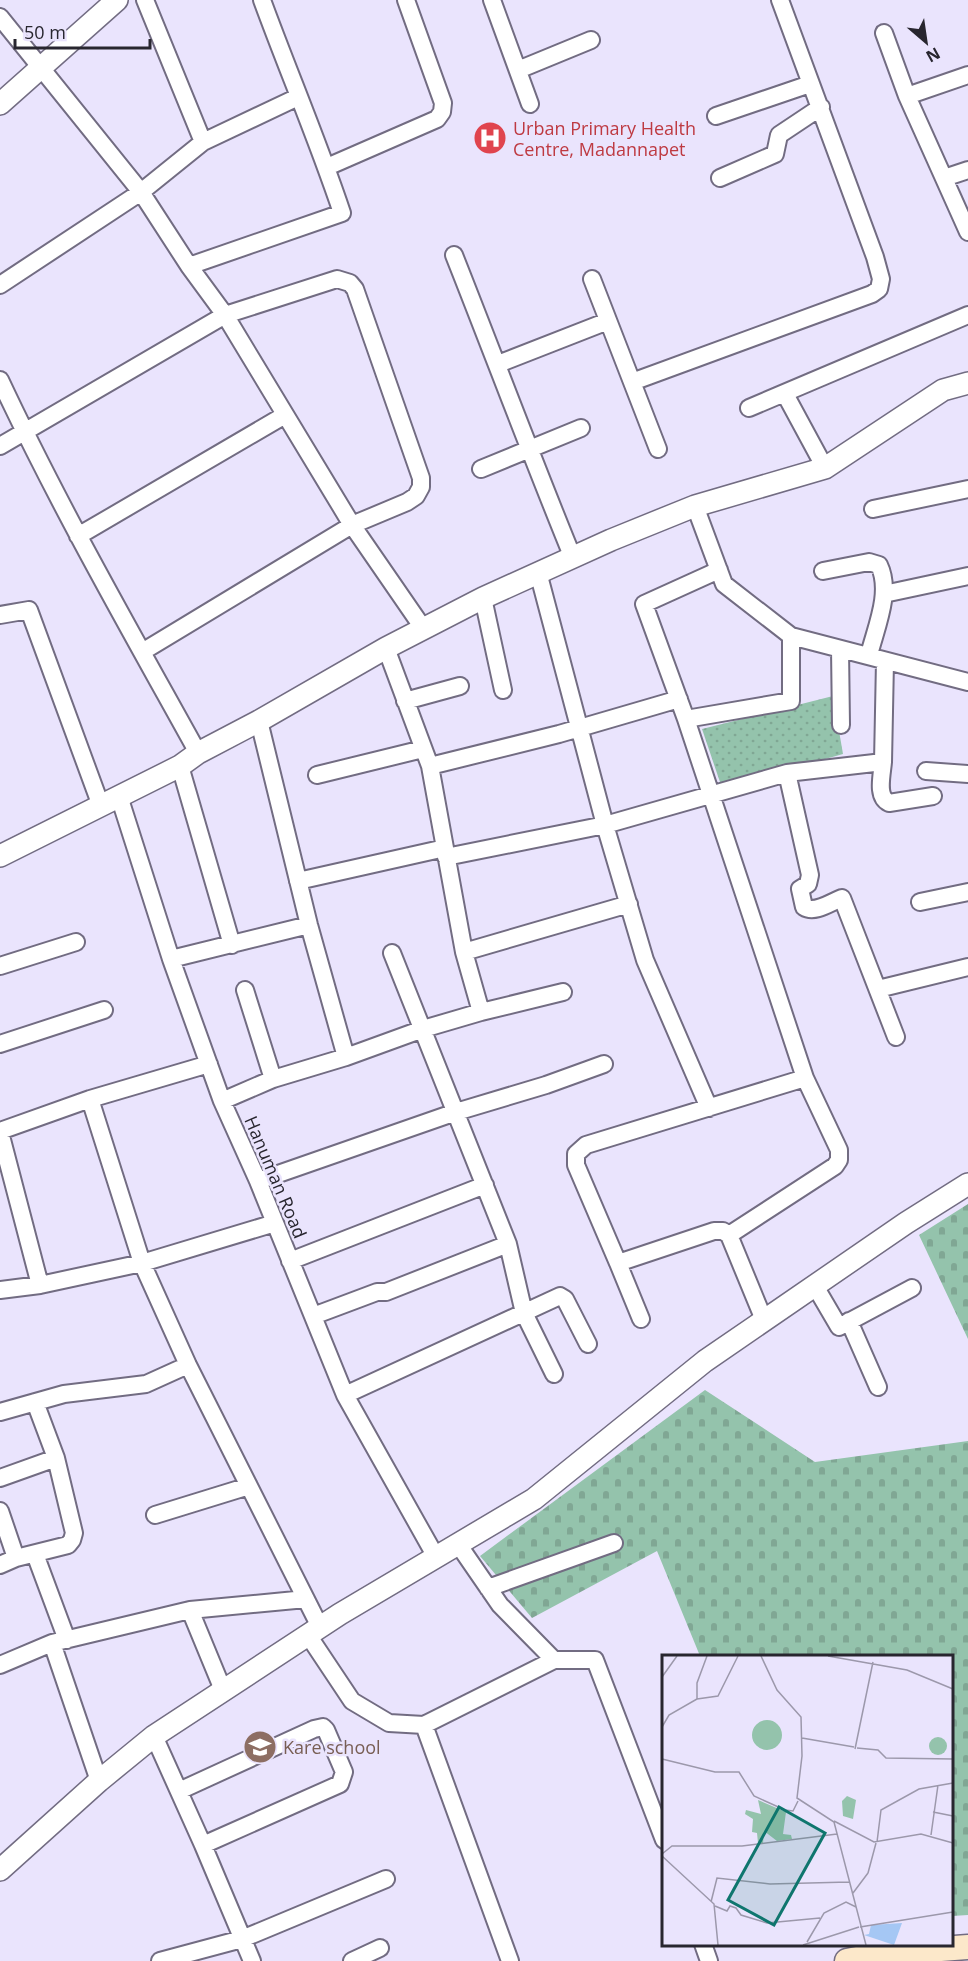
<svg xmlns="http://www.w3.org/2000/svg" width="968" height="1961" font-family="'Open Sans',sans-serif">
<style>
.cemetery{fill:url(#cemetery-stones)}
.park{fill:url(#park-dots)}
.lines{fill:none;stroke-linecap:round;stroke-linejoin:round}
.minor-casing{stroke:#726c82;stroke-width:20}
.tertiary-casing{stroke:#726c82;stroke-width:24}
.secondary-casing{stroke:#726c82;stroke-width:27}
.minor{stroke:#fff;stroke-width:16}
.tertiary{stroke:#fff;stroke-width:21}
.secondary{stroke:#fce8ca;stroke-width:24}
.labels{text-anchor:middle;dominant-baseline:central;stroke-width:5;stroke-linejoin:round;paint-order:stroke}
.health-label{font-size:18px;fill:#be3a42;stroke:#eae4fd;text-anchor:start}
.street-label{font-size:18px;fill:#28262f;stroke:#eae4fd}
.education-label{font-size:18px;fill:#785e54;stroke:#eae4fd;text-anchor:start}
.inset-road{fill:none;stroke:#9c98ab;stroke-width:1.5}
.view{fill:#0f766e;fill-opacity:0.15;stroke:#0f766e;stroke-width:3}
.inset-edge{fill:none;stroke:#28262f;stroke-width:3}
</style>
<defs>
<pattern id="cemetery-stones" width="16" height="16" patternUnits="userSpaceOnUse" patternTransform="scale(1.5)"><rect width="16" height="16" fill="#94c3ac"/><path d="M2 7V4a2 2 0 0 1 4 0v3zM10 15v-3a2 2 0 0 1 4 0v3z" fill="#80a794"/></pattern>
<pattern id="park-dots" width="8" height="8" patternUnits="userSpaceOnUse" patternTransform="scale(1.5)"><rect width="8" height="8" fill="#94c3ac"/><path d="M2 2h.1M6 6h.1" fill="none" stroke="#80a794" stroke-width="1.8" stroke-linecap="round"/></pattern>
</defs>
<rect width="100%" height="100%" fill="#eae4fd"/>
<path class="cemetery" d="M968 1204V1339L919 1235Z
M705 1390 815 1462 968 1441V1915L952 1916V1656H700L657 1551 532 1618 480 1556Z"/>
<path class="park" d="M833 696 843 754 722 788 702 729Z"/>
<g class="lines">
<g class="minor-casing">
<path id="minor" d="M145 0 203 142
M492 0 530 104
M0 17 141 192 189 266 225 315 352 525 423 628
M884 33 907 96 968 232
M518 70 591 40
M907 96 968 75
M716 116 810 84
M327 167 437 119 442 112 443 103 406 0
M720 178 775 154 779 135 821 107
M944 178 968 170
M454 255C494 356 532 458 573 558
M189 266 342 213C318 141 288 71 262 0
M592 279 658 449
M0 285 141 192 203 142 298 97
M498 364 608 321
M0 380C60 508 130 630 198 753
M632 382 872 294 879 289 881 279 875 257 780 0
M785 394 825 468
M749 408 968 315
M0 446 225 315 337 279 350 283 355 289 421 478V487L416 496 407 502 352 525 142 652
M481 469 581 428
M695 506 724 584 791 636 968 682
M873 509 968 489
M78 536 285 415
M719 570 644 604 686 719 805 1078 839 1150V1160L835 1166 729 1235
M823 571 869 562 879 565C892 592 876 627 869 655
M538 572 605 825 645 960 709 1108
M884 594 968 576
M483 598 503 690
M0 615 29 610 101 806
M386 648 430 766
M840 649 841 725
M405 701 460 686
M686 719 791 701V636
M259 721 309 925 346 1057
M883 762C882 775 876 797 889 803L933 796
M180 766 232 945
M926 771 968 774
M787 773 810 875 808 884 800 889 804 907C815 914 831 902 842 898L896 1037
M317 775 423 749
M119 796 171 959 222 1101 258 1181 345 1395 436 1557
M446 857 605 825 787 773 883 762 885 661
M298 881 445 848
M920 902 968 892
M464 952 629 904
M392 953 508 1244 524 1313 554 1374
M171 959 309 925
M0 966 76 942
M878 989 968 967
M245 990 273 1079
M481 1012 464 952 430 766 559 734 679 699
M0 1044 104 1010
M90 1099 142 1263 188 1365 320 1627
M222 1101 273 1079 346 1057 423 1029 481 1012 563 992
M0 1131 90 1099 209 1064
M0 1132 40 1285
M258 1181 456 1112 546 1085 604 1064
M290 1261 485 1185
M618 1263 641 1319
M815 1286 839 1327 912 1288
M0 1290 40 1285 142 1263 275 1223
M313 1316 377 1292H386L508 1244
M764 1320 729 1235 723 1231H714L618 1263 576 1165V1154L586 1145 805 1078
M849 1321 878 1387
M345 1395 560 1296 565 1299 588 1344
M35 1402 56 1458
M0 1412 64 1394 146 1384 188 1365
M0 1478 56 1458 74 1533 72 1540 68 1545 16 1558 0 1565
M0 1511 16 1558
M155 1515 249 1486
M458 1544 500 1605 554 1660H595L664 1840
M35 1554 67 1640
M488 1588 614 1543
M190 1610 223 1690
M308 1635 352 1701 389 1723 424 1725 510 1961
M52 1643 99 1781
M0 1665 52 1643 190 1610 306 1599
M424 1725 554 1660
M154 1736 203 1845 252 1961
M179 1791 314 1729 323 1727 326 1730 344 1772 340 1784 203 1845
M703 1944 709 1961
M160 1961 242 1939 386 1879
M352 1961 380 1948"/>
</g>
<g class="tertiary-casing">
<path id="tertiary" d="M0 104 117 0
M0 856 180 766 198 753 259 721 386 648 483 598 611 540 695 506 825 468 943 390 968 383
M0 1870 99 1781 154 1736 340 1614 534 1499 705 1361 906 1223 968 1184"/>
</g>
<g class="secondary-casing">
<path id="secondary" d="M847 1961 887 1953 968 1947"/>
</g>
<use href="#minor" class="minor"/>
<use href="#tertiary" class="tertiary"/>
<use href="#secondary" class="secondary"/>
</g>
<defs>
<g id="hospital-disc" transform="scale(1.725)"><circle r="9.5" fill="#e0444e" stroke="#eae4fd"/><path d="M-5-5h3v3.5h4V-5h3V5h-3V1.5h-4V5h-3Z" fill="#fff"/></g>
<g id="school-disc" transform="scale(1.725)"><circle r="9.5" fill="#8d6e63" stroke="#eae4fd"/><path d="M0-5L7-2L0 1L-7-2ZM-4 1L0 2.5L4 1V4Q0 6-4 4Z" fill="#fff"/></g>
</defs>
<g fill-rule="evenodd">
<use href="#hospital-disc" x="490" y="138"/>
<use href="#school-disc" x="260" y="1747"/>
</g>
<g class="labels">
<g class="health-label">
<text x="513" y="128">Urban Primary Health<tspan x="513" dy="21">Centre, Madannapet</tspan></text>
</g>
<g class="street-label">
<text transform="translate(276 1177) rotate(67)">Hanuman Road</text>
</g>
<g class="education-label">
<text x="283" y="1747">Kare school</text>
</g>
</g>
<g transform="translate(662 1655)">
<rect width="291" height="291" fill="#eae4fd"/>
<path d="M90 80a15 15 0 1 1 30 0a15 15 0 1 1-30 0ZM185 141 194 145 191 164 181 161 180 146ZM96 145 124 157 121 179 129 180 130 184 115 186 102 176 101 188H96L95 178 90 177 91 164 83 159 84 155 99 159Z" fill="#94c3ac"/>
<path d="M267 91a9 9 0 1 1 18 0a9 9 0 1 1-18 0Z" fill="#94c3ac"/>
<path d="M240 268 232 290 202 280 207 279 209 270Z" fill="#a5c7f4"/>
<path class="inset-road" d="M99 1 115 35 139 62 140 101 135 143 172 167 204 290M166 1 245 15 291 34M0 22 15 1M35 44 56 41 76 1M0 72 7 60 35 44V28L45 1M140 83 192 92M195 93 216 95 224 103 291 104M193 94 211 7M0 104 53 117H77L92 141 123 155 131 156 136 146M271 157 291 161M172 166 212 187 259 179 291 188M269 180 276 130M215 187 219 155 257 134 291 128M0 199 10 191H80L175 179M0 201 52 249 56 290M206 218 214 188M191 238 206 218M49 247 55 223 108 229 187 227M53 251 65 256 68 251 74 253 79 260 105 268 158 263M198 272 291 257M145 287 162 258 184 247 194 252M141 290 197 272"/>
<path class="view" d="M117 152 163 178 112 270 66 245Z"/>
<rect width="291" height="291" class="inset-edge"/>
</g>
<g transform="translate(926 42) rotate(151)" stroke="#eae4fd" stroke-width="4.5" paint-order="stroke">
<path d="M0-4.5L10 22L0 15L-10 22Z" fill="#28262f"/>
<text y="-9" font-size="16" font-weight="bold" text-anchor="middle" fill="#28262f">N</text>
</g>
<path d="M15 39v9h135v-9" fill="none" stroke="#28262f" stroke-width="3"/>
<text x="24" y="39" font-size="18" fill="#28262f" stroke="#eae4fd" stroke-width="4.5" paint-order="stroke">50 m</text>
</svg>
